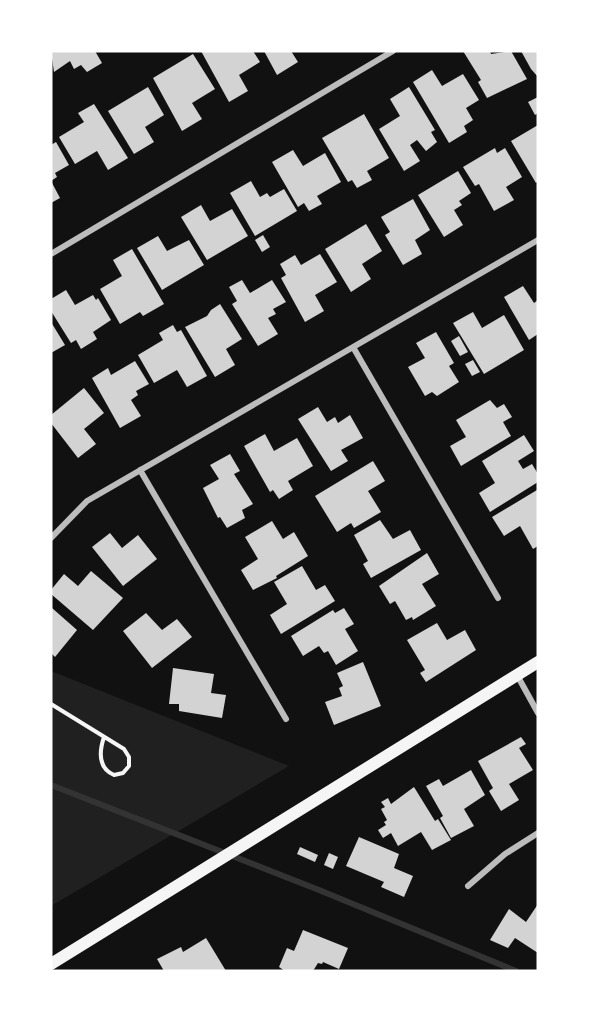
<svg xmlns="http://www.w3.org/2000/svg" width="589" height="1022" font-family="'Crimson Pro',serif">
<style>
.green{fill:#202020}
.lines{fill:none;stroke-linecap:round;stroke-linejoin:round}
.stream{stroke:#333;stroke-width:6}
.building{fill:#d3d3d3}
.path{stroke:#f5f5f5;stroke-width:4}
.minor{stroke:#bcbcbc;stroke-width:6}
.secondary{stroke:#f5f5f5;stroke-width:12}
</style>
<rect width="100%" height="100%" fill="#111"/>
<path class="green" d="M51 671 289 766 51 906Z"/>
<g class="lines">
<path class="stream" d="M51 785 319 890 516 971"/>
</g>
<path class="building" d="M51 51H95L102 63 87 72 81 65 74 69 70 61 54 72Z
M201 51H253L260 62 239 75 248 91 229 102Z
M264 51H291L298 62 277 75Z
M463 51H490L491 54 511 51 527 79 487 98 478 82 481 80Z
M521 51H538V77L531 69Z
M193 54 215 89 192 103 202 119 182 131 153 78Z
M432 70 442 86 463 74 479 100 466 108 473 120 464 126 467 132 449 143 413 82Z
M148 87 164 115 145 127 154 142 134 154 108 111Z
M409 87 435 130 431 132 437 142 426 151 417 140 410 145 420 161 404 171 379 129 400 116 390 99Z
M538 97V113L535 115 528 102Z
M94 104 128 158 108 170 97 151 75 164 59 137 84 122 78 113Z
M364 114 389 158 367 171 372 180 357 188 352 180 348 182 322 138Z
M538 125V181L536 183 511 141Z
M56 142 69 165 55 173 57 177 51 181V145Z
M495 148 497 153 505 148 522 177 506 187 514 200 494 211 479 184 475 186 463 167Z
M293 150 303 166 325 153 341 182 317 196 322 204 309 211 304 203 298 207 272 162Z
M458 171 471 193 459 201 462 205 454 210 463 225 444 237 418 195Z
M51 181 60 198 51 203Z
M251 181 260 197 267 193 270 197 284 189 297 211 255 236 230 193Z
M413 199 430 230 415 240 422 254 403 265 385 235 390 232 381 217Z
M201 205 210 221 232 209 248 236 207 260 181 217Z
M366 224 382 251 362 264 371 279 351 292 325 249Z
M263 235 270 247 262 252 255 240Z
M158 236 167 251 189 240 204 265 162 290 137 248Z
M132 249 164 304 143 316 140 312 120 324 100 289 122 276 113 260Z
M320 254 337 282 315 295 324 311 305 322 281 278 286 275 280 264 295 255 301 265Z
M242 280 250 293 272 280 286 302 273 309 276 314 268 318 278 334 258 346 232 304 237 301 229 287Z
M523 286 534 303 538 300V334L529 340 504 297Z
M66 290 75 305 93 295 96 300 98 298 111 320 93 332 97 339 81 349 76 340 71 343 51 311V299Z
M220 304 242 339 226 349 235 365 215 377 185 327 207 316 211 310Z
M473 312 482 328 504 315 524 350 484 374 453 323Z
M51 322 65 345 51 353Z
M173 325 177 332 181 330 207 376 187 387 177 370 154 383 138 355 163 340 159 333Z
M436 332 454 363 449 366 459 382 437 396 432 392 425 396 408 367 425 358 416 343Z
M459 336 468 352 460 356 451 341Z
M473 360 480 372 472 376 465 364Z
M135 361 149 384 136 391 138 395 131 400 141 416 120 428 92 378 108 368 111 375Z
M84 388 104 413 84 429 96 444 78 458 51 423V415Z
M490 400 497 408 504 404 512 417 503 422 511 436 461 466 450 446 466 437 456 420Z
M318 407 327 422 335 417 338 423 350 415 363 438 341 450 348 461 331 471 298 419Z
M265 434 274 451 297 438 313 466 288 481 293 490 279 499 273 490 270 492 244 446Z
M524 435 534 451 518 461 523 469 532 464 538 474V482L490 512 479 493 495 483 482 461Z
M230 454 240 471 234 474 253 504 242 510 245 518 227 528 220 517 218 518 203 488 219 479 210 465Z
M373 461 385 481 368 491 381 512 354 528 351 523 337 532 315 496Z
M537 490 538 546 533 549 520 526 504 536 492 517Z
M380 520 393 539 410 530 421 550 371 578 363 564 368 561 354 535Z
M272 521 283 539 294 532 308 556 276 576 277 578 253 590 241 570 258 559 245 537Z
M110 533 122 548 138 535 157 559 123 586 92 547Z
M427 553 439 574 422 584 436 606 413 620 412 617 406 620 395 601 390 604 379 586Z
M302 566 316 590 325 585 335 601 281 634 270 615 287 604 274 582Z
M91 571 123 598 93 630 51 594V590L64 574 78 586Z
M52 608 77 630 55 657 51 653Z
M344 608 354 624 345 629 358 651 336 665 328 651 324 653 319 646 303 656 291 636 333 610 335 613Z
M146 613 162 630 177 619 192 637 152 668 123 631Z
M437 623 447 640 465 630 476 650 426 682 420 673 425 670 407 640Z
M363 662 381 706 334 725 325 702 342 696 339 688 343 686 337 673Z
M173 668 214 674 211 693 226 695 222 718 179 711V704H169Z
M521 737 526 744 519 748 533 770 509 784 519 800 501 811 489 791 493 788 478 761Z
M471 770 485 795 464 809 474 826 451 838 440 818 443 816 426 786 439 779 443 786Z
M414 787 435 821 438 819 451 840 432 850 421 832 398 846 391 833 383 838 378 830 386 825 384 822 387 820 381 809 385 807 381 802 388 798 391 804Z
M359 837 399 854 394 868 413 876 404 897 381 887 384 882 346 866Z
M300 847 318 855 315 862 297 854Z
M329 853 338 857 333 869 324 865Z
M538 904V953L515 938 508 948 490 940 509 909 526 922Z
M303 930 348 948 339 969 323 962 322 964 318 963 313 971H285L279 967 287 948 294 951Z
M206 938 226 971H164L157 959 181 947 183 952Z"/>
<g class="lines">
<path class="path" d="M51 704 124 749 129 757V766L123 773 114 775C98 768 99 752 104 737"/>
<path class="minor" d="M51 254 393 51
M353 347 498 598
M140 470 286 719
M51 538 87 501 538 240
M517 675 538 713
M468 886 505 854 538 833"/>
<path class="secondary" d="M51 964 538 662"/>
</g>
<rect width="589" height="1022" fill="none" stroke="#ffffff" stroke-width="105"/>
</svg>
